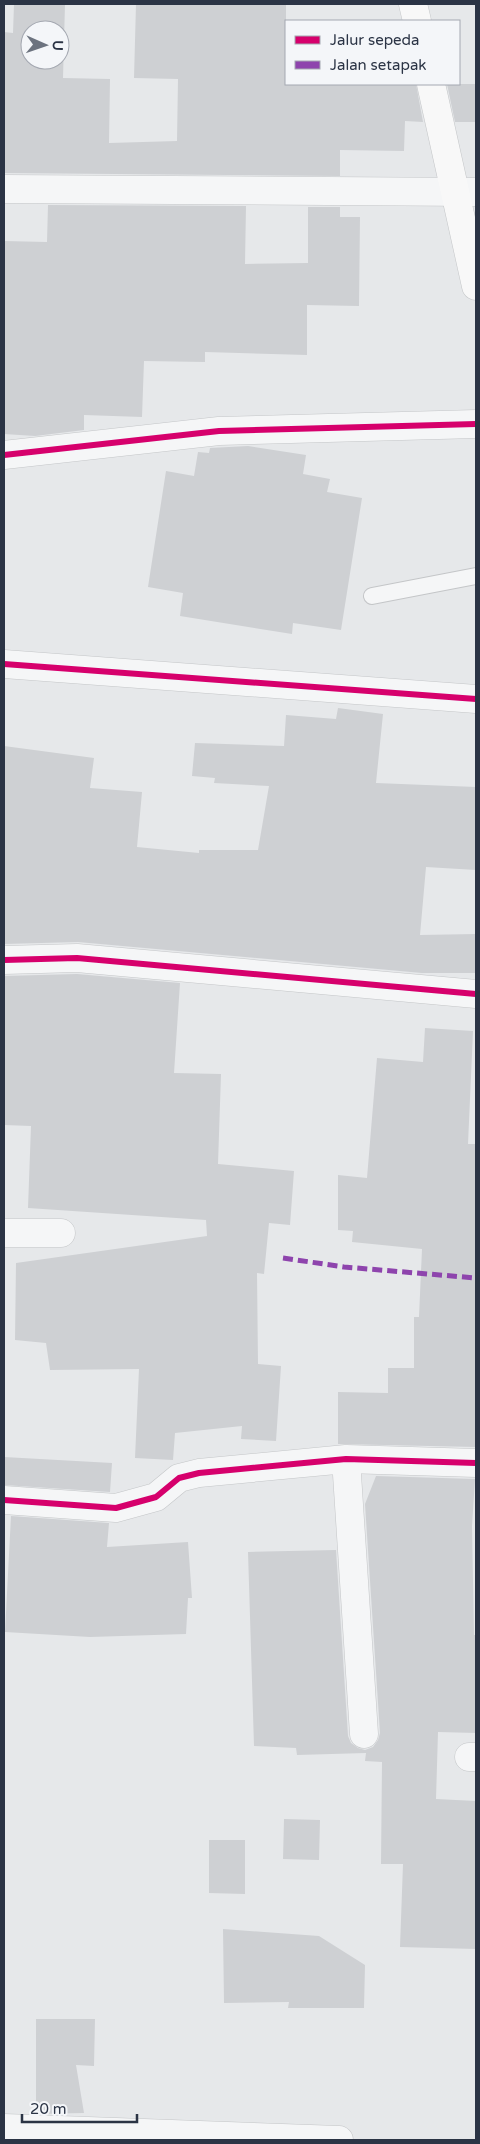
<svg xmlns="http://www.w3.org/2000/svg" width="480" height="2144" font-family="'Varela Round',sans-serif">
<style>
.building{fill:#ced0d3;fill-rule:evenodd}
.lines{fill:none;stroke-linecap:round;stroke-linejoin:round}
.lane-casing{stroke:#c4c6c8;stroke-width:18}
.street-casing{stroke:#c4c6c8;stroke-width:29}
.secondary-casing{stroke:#c4c6c8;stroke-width:29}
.lane{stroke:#f5f6f7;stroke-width:16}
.street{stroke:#f5f6f7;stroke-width:28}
.secondary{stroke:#f8f8f8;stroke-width:28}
.quiet{stroke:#8e44ad;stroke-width:5;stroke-dasharray:10 5;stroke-linecap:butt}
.cycleway-casing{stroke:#f4f6f9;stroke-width:9}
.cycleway{stroke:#d6006c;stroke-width:6}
</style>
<rect width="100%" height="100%" fill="#e6e8ea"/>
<path class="building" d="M14 4H65L63 78 110 79 109 143 177 141 178 79 134 78 136 4H286V84H416L423 122 405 121 404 151 340 150V176L4 173V32L13 33ZM30 30H60V60H30Z
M447 84H476V122H455Z
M48 205 246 206 245 264 308 263V207H340V217H360L359 306 307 305V355L205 352V362L144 361 142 417 84 415V430L35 436 4 434V241L47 242Z
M248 446 306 455 303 474 330 479 327 492 362 498 341 630 293 623 292 634 180 616 183 593 148 587 166 471 194 476 198 452 209 453 210 448Z
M338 708 383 714 376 783 476 787V870L426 867 420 935 476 934V973H422L78 942 4 944V746L94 758 90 788 142 792 137 847 199 853V850H258L269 786 214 783 215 778 192 776 195 743 284 746 286 715 336 719Z
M77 974 180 983 174 1073 221 1074 218 1164 294 1171 290 1225 269 1223 264 1274 257 1273 258 1364 281 1366 276 1441 241 1439 242 1426 175 1433 173 1460 135 1458 139 1369 50 1370 46 1343 15 1340 16 1263 207 1236 206 1220 28 1208 31 1126 4 1125V976Z
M425 1028 473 1031 468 1144H476V1447L338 1444V1392L388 1393V1368H414V1317H419L422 1249 352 1242 353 1231 338 1230V1175L367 1178 377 1058 423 1062Z
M4 1457 112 1463 110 1492 4 1485Z
M376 1476 475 1479 472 1526 474 1635H476V1733L438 1732 436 1799 476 1801V1949L400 1947 403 1864H381L382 1762 365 1761 366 1753 297 1755 296 1748 254 1746 248 1552 336 1550 348 1736 351 1743 358 1748 365 1750 373 1747 378 1740 380 1733 365 1504Z
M11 1516 109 1523 107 1547 188 1542 192 1598H188L186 1634 90 1637 5 1632Z
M284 1819 320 1820 319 1860 283 1859Z
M209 1840H245V1894L209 1893Z
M223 1929 319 1936 365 1965 364 2008H288L289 2002 224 2003Z
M36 2019H95L94 2066 76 2065 84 2113 36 2114Z"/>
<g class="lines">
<g class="lane-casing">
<path id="lane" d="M372 596 476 576"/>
</g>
<g class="street-casing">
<path id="street" d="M4 189 476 192
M4 455 219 431 476 424
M4 664 476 699
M4 960 77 958 476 994
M4 1233H61
M346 1459 364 1734
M4 1500 116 1508 156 1497 179 1478 199 1473 346 1459 476 1463
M469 1757H476
M4 2128 339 2140"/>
</g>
<g class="secondary-casing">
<path id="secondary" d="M413 4 417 21
M431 84 476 286"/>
</g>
<use href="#lane" class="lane"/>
<use href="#street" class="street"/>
<use href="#secondary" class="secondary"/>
<path class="quiet" d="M283 1258 344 1267 476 1278"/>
<g class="cycleway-casing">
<path id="cycleway" d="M4 455 219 431 476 424
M4 664 476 699
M4 960 77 958 476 994
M4 1500 116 1508 156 1497 179 1478 199 1473 346 1459 476 1463"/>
</g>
<use href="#cycleway" class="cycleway"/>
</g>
<rect width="480" height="2144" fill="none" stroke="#2b3445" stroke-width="10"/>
<rect x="285" y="20" width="175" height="65" fill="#f4f6f9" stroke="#a4a8b1"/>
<rect x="295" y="36" width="25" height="8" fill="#d6006c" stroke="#a4a8b1"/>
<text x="330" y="45" font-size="15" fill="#2b3445">Jalur sepeda</text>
<rect x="295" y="61" width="25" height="8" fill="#8e44ad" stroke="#a4a8b1"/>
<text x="330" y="70" font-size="15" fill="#2b3445">Jalan setapak</text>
<g transform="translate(45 45) rotate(92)"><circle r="24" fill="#f4f6f9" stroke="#a4a8b1"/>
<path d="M0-4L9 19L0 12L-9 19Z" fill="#6c737f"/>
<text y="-8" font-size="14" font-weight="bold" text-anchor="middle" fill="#2b3445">U</text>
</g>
<path d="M22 2114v8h115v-8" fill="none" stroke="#2b3445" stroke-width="2.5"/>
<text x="30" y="2114" font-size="15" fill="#2b3445" stroke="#f4f6f9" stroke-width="4" paint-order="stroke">20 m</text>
</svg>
